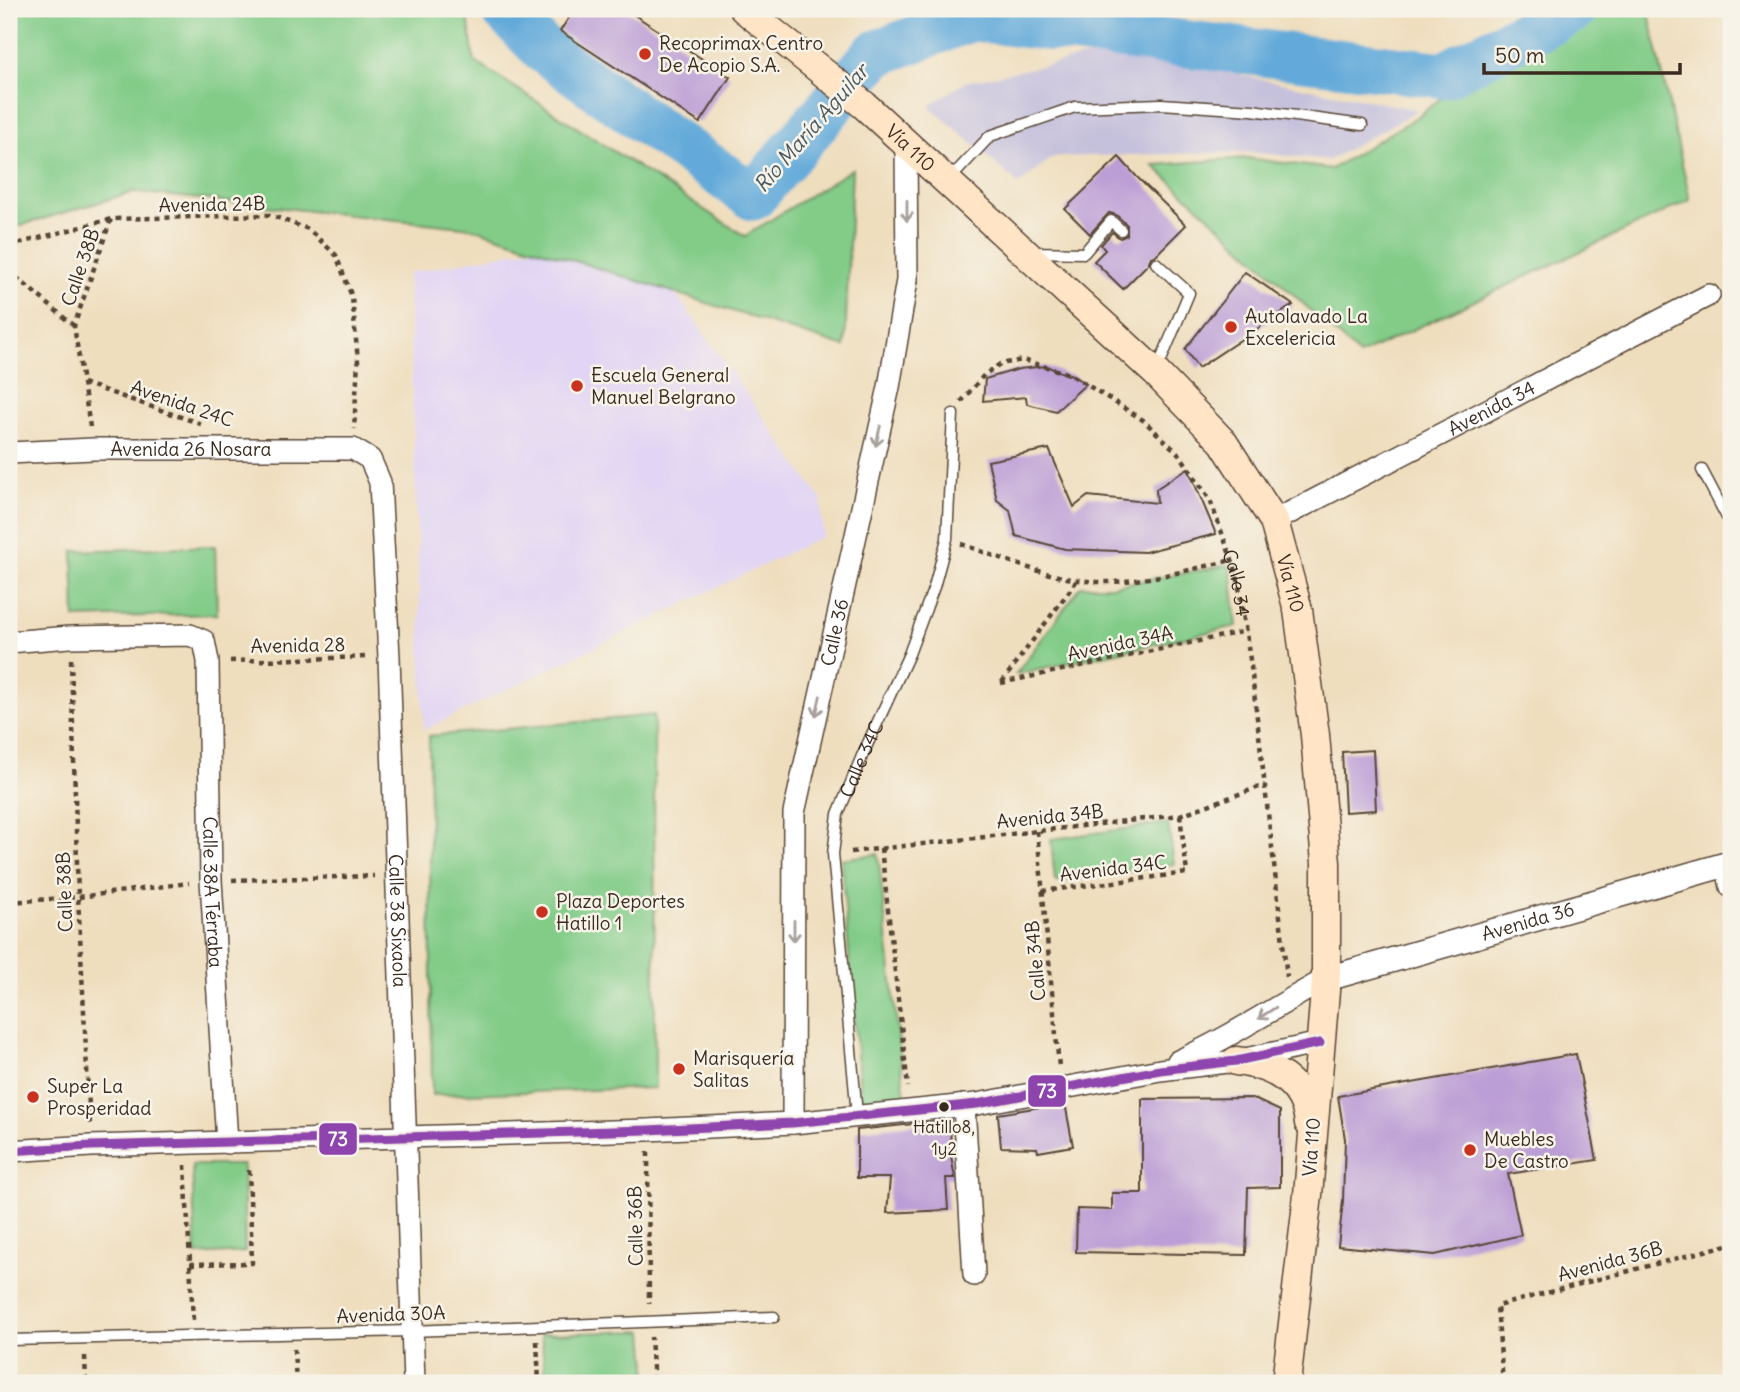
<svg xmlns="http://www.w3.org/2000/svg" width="1740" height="1392" font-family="Delius,sans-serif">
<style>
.built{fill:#e1d4f4}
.industrial{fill:#c5c0db}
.green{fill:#82cc88;stroke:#5e7b53;stroke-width:2}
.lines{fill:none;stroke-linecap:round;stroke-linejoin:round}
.river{stroke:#64aada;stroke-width:47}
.building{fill:#bb9ed5}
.service-casing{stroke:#564536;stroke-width:13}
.minor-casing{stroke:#564536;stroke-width:24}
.tertiary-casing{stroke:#564536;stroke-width:27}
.secondary-casing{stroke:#564536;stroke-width:31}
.path{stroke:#564536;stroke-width:4.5;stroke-dasharray:5 5;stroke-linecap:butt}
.service{stroke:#fff;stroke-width:10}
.minor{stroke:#fff;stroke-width:21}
.tertiary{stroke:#fff;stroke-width:24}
.secondary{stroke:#ffe4c6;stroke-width:28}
.bus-1-casing{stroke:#f7f3e8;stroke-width:14}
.bus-1{stroke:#8e44ad;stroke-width:9}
.oneway{stroke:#a79f9a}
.poi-dot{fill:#c8321e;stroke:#f7f3e8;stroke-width:2.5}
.bus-dot{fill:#3b2a1e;stroke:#f7f3e8;stroke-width:2.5}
.labels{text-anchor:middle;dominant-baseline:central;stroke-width:5;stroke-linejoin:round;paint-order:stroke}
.bus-label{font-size:17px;fill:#3b2a1e;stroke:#f7f3e8}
.poi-label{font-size:19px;fill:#3b2a1e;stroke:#f7f3e8;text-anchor:start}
.street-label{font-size:19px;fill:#3b2a1e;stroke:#f7f3e8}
.water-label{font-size:21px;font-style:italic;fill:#495760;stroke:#f7f3e8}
.line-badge{stroke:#f7f3e8;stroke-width:2.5}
.badge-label{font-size:19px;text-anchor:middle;font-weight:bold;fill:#fff}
</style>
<rect width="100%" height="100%" fill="#f7f3e8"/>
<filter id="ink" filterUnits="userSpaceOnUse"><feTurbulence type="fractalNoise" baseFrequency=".0143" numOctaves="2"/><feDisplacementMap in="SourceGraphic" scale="14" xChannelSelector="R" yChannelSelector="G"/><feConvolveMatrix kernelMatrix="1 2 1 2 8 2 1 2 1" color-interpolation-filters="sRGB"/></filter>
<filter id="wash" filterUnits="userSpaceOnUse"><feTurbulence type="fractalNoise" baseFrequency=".00686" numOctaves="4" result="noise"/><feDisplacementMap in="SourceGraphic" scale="28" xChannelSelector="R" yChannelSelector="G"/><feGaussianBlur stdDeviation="1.57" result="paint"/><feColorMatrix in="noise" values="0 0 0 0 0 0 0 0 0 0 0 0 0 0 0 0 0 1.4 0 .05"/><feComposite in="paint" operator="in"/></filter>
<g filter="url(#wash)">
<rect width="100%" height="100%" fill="#efdebe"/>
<path class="built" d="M630 229 821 499 823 536 424 730 408 273Z"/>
<path class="industrial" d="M1090 56 1184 64 1418 110 1329 160 1248 152 1053 157 1019 184 929 106 965 82Z"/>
<path class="green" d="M9 9H467L474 61 745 236 852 169 845 347 472 228 134 192 9 229Z
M1604 9H1648L1690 200 1359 355 1153 165 1246 158 1331 169 1420 115 1461 81Z
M215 546 217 614 75 618 73 551Z
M1229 565 1232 577 1237 626 1016 674 1081 586H1112Z
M654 715 655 1088 432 1095 429 736Z
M1168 823 1174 864 1055 881 1051 839Z
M878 854 905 1098 861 1101 841 859Z
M192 1165H243L245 1252 196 1255Z
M644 1331 648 1379 546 1383 541 1334Z"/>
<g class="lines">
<path class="river" d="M503 9 546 52 753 197 875 54 972 18 1444 75 1574 9"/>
</g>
<g id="blocks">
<path class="building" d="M575 9H625L730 77 700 123 560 31Z
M1119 157 1137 177 1186 225 1156 255 1151 257 1148 264 1123 289 1094 261 1105 250 1101 245 1112 232 1120 238 1127 235V225L1116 215 1109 213 1090 234 1065 209Z
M1245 272 1293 305 1198 368 1185 349Z
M1046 366 1068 375 1070 374 1086 384 1056 411 1027 404 1026 397 983 401 985 379 1019 369Z
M1049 449 1074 507 1088 496 1157 503 1156 489 1188 468 1216 534 1145 552 1065 549 1016 536 1010 510 997 500 988 461Z
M1373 750 1376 810 1345 812 1342 752Z
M1576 1054 1597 1160 1508 1174 1521 1235 1435 1255 1338 1246 1343 1201 1345 1139 1338 1096Z
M1252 1098 1280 1111V1187L1248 1188 1246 1255 1076 1252 1077 1209 1112 1210V1193H1142V1099Z
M1065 1103 1073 1146 1038 1152 1037 1148 1001 1147 998 1114Z
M951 1120 950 1151 955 1178H946L948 1210 887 1213 890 1178H857V1130Z"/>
</g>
</g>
<g filter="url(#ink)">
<use href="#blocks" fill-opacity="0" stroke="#564536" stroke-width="2"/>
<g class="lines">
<g class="service-casing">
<g id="service">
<path d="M949 180 990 136 1075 107 1161 104 1252 110 1362 125"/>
<path d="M1030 252 1084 253 1111 221 1121 230"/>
<path d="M1156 263 1189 293 1157 370"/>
<path d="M1702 470 1731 525"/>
<path id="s2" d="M857 1115 833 854 838 814 862 756 909 654 934 587 947 539 953 414"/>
<path d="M9 1340 411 1331 774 1317"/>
</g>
</g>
<g class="minor-casing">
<g id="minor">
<path id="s3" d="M9 453 93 449H353L370 459 380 482 389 657 414 1383"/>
<path id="s4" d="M1274 521 1709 295"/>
<path id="s5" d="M9 642 70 637 190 635 204 641 208 661 211 880 227 1143"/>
<path d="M1726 864 1731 887"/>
<path d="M1178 1061C1230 1038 1276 1006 1326 979"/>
<path d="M964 1105 974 1275"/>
<path id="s6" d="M793 1123 794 813 889 387 907 280 906 143"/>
<path d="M9 1151 91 1146 647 1130 793 1123 977 1104 1160 1070 1236 1061 1320 1043"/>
</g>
</g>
<g class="tertiary-casing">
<g id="tertiary">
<path id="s7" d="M1326 979 1731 863"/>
</g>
</g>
<g class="secondary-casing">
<g id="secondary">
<path id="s8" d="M744 9 864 105 1156 373 1223 442 1274 521 1298 610 1315 735 1326 863V979L1308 1195 1286 1383"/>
<path d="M1236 1061C1272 1065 1305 1082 1309 1123"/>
</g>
</g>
<g class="path">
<path d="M9 246 111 219 270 215 308 229 336 255 352 297 358 361 354 429"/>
<path d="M9 271 74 326"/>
<path d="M83 383 201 424"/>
<path id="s1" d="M961 402 984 375 1000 364 1023 360 1070 374 1143 420 1180 455 1210 500 1237 574 1251 666 1287 977"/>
<path d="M90 427 74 326 111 219"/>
<path d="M961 544C1008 560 1056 582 1106 582 1144 582 1194 569 1232 560"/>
<path d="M71 659 78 897 90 1126"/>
<path d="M230 661 368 657"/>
<path d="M1002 682 1078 579"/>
<path d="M1001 683 1246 631"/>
<path d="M1037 831 1059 1067"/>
<path d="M881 848 908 1087"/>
<path d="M851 852 1180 815 1265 785"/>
<path d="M232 880 374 876"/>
<path d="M1042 891 1187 873 1180 815"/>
<path d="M9 902 78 897 189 883"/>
<path d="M648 1152 649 1304"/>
<path d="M185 1165 193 1320"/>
<path d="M190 1264 252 1263 249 1165"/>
<path d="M537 1341 539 1383"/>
<path d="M294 1349 296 1383"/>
<path d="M85 1356 86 1383"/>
<path d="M647 1383H654L651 1337"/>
<path d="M1503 1383 1497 1306 1731 1244"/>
</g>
<use href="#service" class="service"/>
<use href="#minor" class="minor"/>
<use href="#tertiary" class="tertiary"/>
<use href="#secondary" class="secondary"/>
<g class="bus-1-casing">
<path id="bus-1" d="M9 1151 91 1146 647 1130 793 1123 977 1104 1160 1070 1236 1061 1320 1043"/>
</g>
<use href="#bus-1" class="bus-1"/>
</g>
<defs><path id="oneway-shaft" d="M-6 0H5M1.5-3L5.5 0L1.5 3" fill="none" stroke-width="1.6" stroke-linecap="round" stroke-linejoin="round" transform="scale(1.75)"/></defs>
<g class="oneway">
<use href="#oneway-shaft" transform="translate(907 211) rotate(90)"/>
<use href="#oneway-shaft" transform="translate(878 436) rotate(103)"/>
<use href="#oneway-shaft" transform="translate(818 706) rotate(103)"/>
<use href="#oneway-shaft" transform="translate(794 931) rotate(90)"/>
<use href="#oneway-shaft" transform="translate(1267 1013) rotate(147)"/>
</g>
</g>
<g class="poi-dot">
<circle cx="645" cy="54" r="7"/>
<circle cx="1231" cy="327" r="7"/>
<circle cx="577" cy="386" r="7"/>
<circle cx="542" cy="912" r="7"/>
<circle cx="679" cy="1069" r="7"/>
<circle cx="33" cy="1097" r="7"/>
<circle cx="1470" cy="1150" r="7"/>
</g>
<circle class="bus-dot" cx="944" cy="1107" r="6"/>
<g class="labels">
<g class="bus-label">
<text x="944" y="1127">Hatillo8,<tspan x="944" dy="22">1y2</tspan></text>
</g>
<g class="poi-label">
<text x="659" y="43">Recoprimax Centro<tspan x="659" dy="22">De Acopio S.A.</tspan></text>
<text x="1245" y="316">Autolavado La<tspan x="1245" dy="22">Excelericia</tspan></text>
<text x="591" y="375">Escuela General<tspan x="591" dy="22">Manuel Belgrano</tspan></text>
<text x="556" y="901">Plaza Deportes<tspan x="556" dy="22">Hatillo 1</tspan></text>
<text x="693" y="1058">Marisquería<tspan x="693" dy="22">Salitas</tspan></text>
<text x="47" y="1086">Super La<tspan x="47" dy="22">Prosperidad</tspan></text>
<text x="1484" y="1139">Muebles<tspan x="1484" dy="22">De Castro</tspan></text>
</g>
<g class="street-label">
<text stroke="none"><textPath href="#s8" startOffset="217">Vía 110</textPath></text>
<text transform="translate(212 204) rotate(-1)">Avenida 24B</text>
<text transform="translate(80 267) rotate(-71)">Calle 38B</text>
<text transform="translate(182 403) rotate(19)">Avenida 24C</text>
<text stroke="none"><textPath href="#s4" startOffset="245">Avenida 34</textPath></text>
<text stroke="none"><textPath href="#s3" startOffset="182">Avenida 26 Nosara</textPath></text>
<text stroke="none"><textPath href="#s1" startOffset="406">Calle 34</textPath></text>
<text stroke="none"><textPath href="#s8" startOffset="805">Vía 110</textPath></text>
<text stroke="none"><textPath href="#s6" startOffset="495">Calle 36</textPath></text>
<text transform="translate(1120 643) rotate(-12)">Avenida 34A</text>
<text transform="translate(298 645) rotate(-1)">Avenida 28</text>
<text stroke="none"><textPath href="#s2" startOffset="362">Calle 34C</textPath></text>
<text transform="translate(1050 816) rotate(-6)">Avenida 34B</text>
<text transform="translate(1113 868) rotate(-7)">Avenida 34C</text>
<text transform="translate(64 892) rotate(-92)">Calle 38B</text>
<text stroke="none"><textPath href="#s5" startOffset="448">Calle 38A Térraba</textPath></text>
<text stroke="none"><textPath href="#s3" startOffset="828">Calle 38 Sixaola</textPath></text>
<text stroke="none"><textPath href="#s7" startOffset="210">Avenida 36</textPath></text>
<text transform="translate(1035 961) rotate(-95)">Calle 34B</text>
<text transform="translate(1311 1147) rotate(-86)">Vía 110</text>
<text transform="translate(635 1226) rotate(-91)">Calle 36B</text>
<text transform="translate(1610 1261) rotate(-15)">Avenida 36B</text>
<text transform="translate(391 1314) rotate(-2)">Avenida 30A</text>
</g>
<g class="water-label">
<text transform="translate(811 128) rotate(-49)">Río María Aguilar</text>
</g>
</g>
<g class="line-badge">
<rect x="1027" y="1074" width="40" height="34" rx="7" fill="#8e44ad"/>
<rect x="318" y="1122" width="40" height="34" rx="7" fill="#8e44ad"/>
</g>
<g class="badge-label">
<text x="1047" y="1098">73</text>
<text x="338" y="1146">73</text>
</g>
<rect width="1740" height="1392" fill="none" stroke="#f7f3e8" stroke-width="35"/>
<path d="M1484 63v10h196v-10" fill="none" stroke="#3b2a1e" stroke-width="3.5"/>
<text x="1495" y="63" font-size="21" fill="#3b2a1e" stroke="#f7f3e8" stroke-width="5" paint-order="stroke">50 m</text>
</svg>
